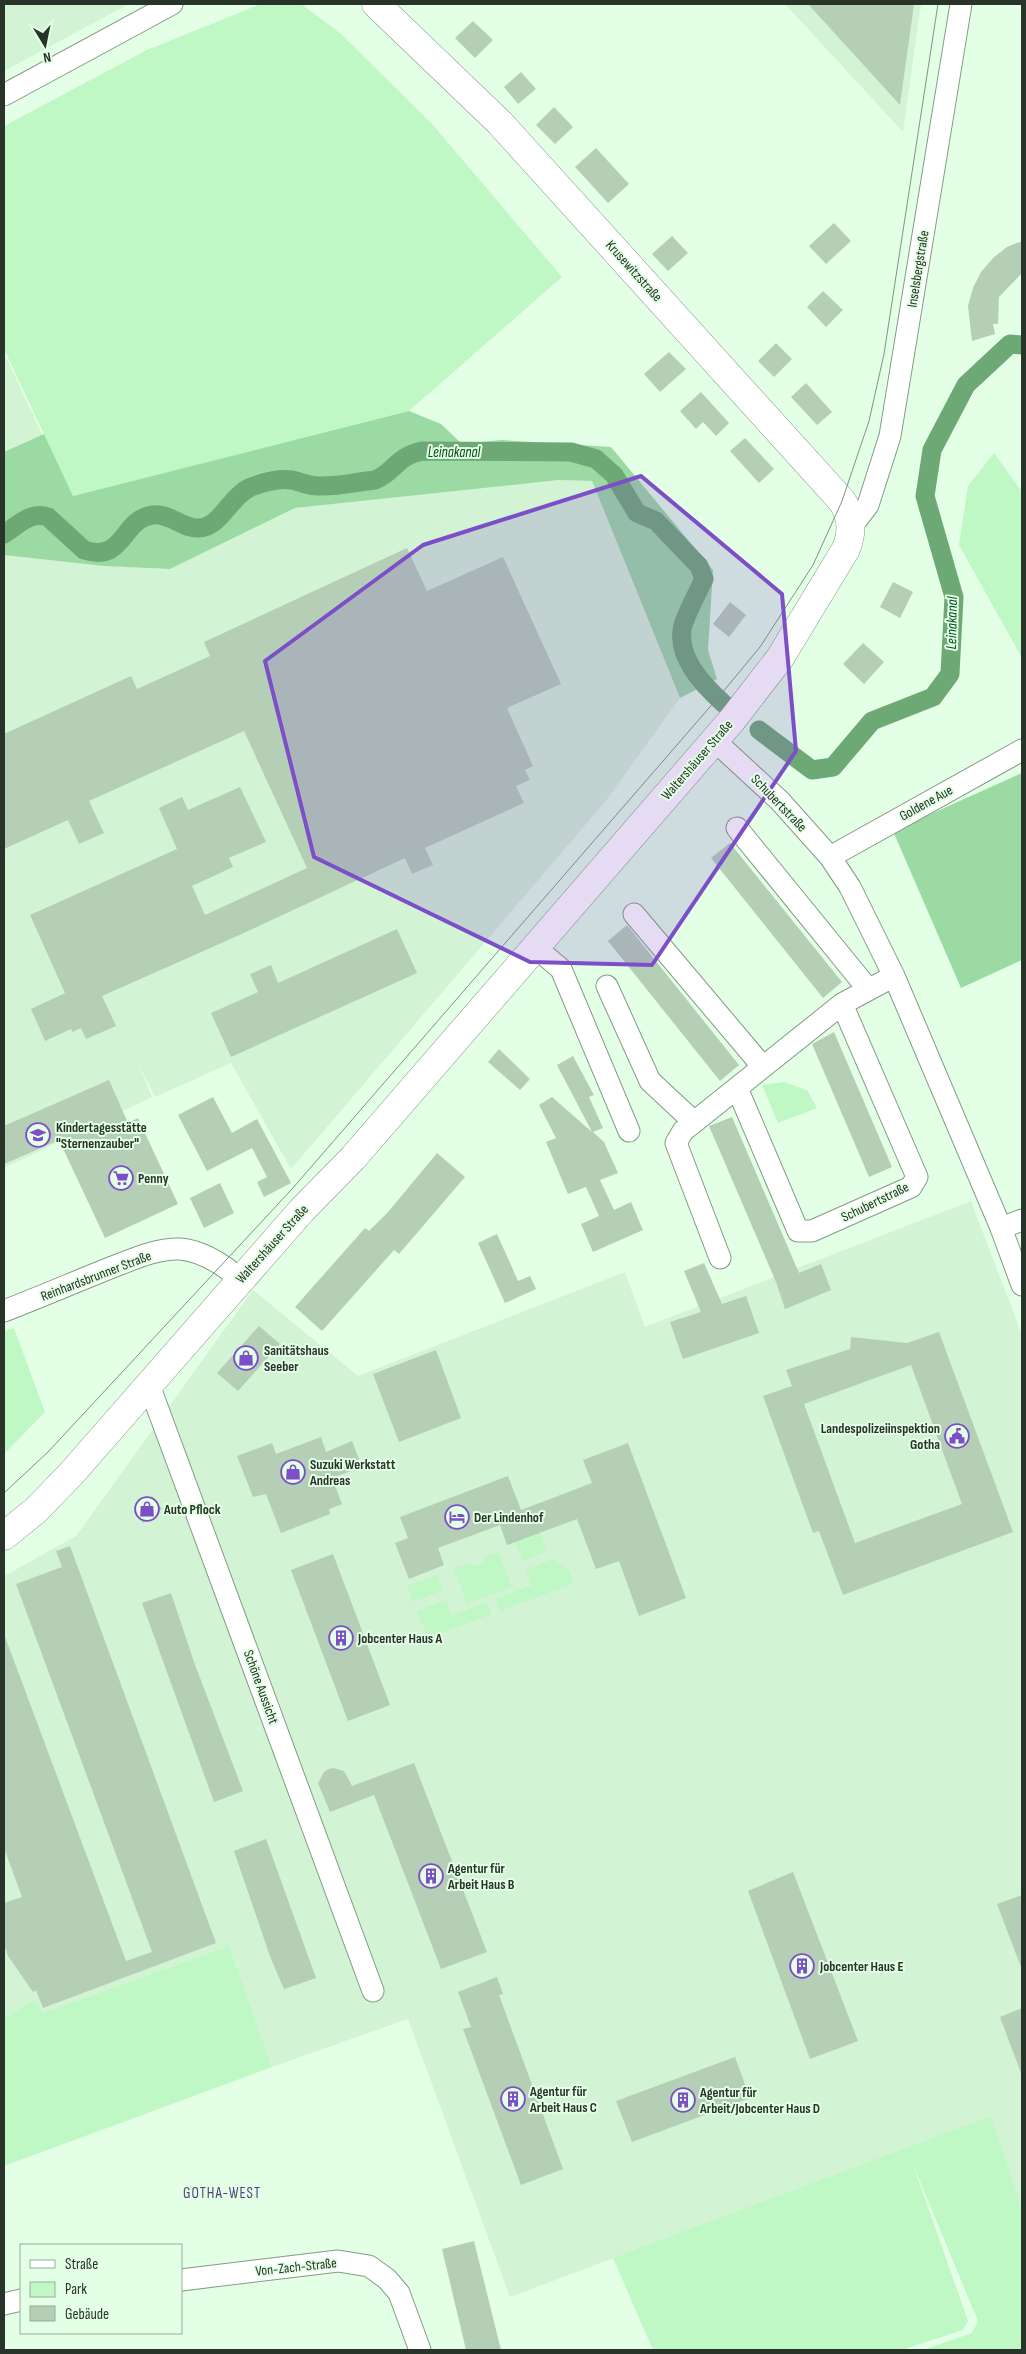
<svg xmlns="http://www.w3.org/2000/svg" width="1026" height="2354" font-family="'Sofia Sans Condensed',sans-serif">
<style>
.built{fill:#d2f3d4}
.green{fill:#bff7c5}
.forest{fill:#9cdaa3}
.lines{fill:none;stroke-linecap:round;stroke-linejoin:round}
.canal{stroke:#6da975;stroke-width:19}
.building{fill:#b4cfb6;fill-rule:evenodd}
.minor-casing{stroke:#829c84;stroke-width:23}
.major-casing{stroke:#829c84;stroke-width:29}
.minor{stroke:#fff;stroke-width:21}
.major{stroke:#fff;stroke-width:28}
.tram{stroke:#819483;stroke-width:1}
.marked{fill:#7c4ec7;fill-opacity:0.2;stroke:#7c4ec7;stroke-width:4;stroke-linejoin:round}
.labels{text-anchor:middle;dominant-baseline:central;stroke-width:4;stroke-linejoin:round;paint-order:stroke}
.street-label{font-size:14px;fill:#283329;stroke:#e3ffe5}
.poi-label{font-size:14px;font-weight:bold;fill:#283329;stroke:#e3ffe5;text-anchor:start}
.water-label{font-size:15px;font-style:italic;fill:#064c1b;stroke:#e3ffe5}
.neighbourhood-label{font-size:15px;letter-spacing:1px;fill:#55417e;stroke:#e3ffe5}
</style>
<rect width="100%" height="100%" fill="#e3ffe5"/>
<path class="built" d="M4 4H129L4 71Z
M785 4H921L903 132Z
M4 353 104 566 170 569 295 508 559 480 592 481 680 698 605 802 291 1169 231 1063 155 1097 137 1061 152 1097 4 1168Z
M971 1201 1022 1335V2210L991 2116 510 2297 408 2019 272 2067 229 1946 43 2013 34 2000 4 2018V1576L76 1536 253 1290 358 1376 625 1272 645 1327Z"/>
<path class="green" d="M261 4H301L340 33 432 124 562 277 409 411 73 496 4 349V126L147 50Z
M994 453 1020 489H1022V658L959 545 968 486Z
M784 1082 807 1090 817 1108 778 1123 762 1085Z
M14 1328 45 1412 4 1454V1331Z
M540 1532 547 1552 523 1561 515 1542Z
M498 1552 512 1587 467 1604 454 1568 469 1563C475 1568 483 1566 484 1557Z
M553 1559 567 1568 574 1583 500 1611 496 1599 532 1585 526 1570Z
M437 1575 443 1590 413 1602 407 1586Z
M446 1600 452 1616 487 1602 492 1614 428 1638 417 1611Z
M229 1946 272 2067 4 2166V2018L34 2000 43 2013Z
M991 2116 1022 2210V2350H923L972 2333 978 2321 912 2162 968 2321 963 2330 901 2350H653L613 2258Z"/>
<path class="forest" d="M409 411 441 424 462 444 501 440 611 447 713 570 708 650 717 679 680 698 592 481 559 480 295 508 170 569 104 566 4 555V452L44 434 73 496Z
M1022 773V960L961 988 893 831Z"/>
<g class="lines">
<path class="canal" d="M4 534C18 525 31 511 48 517L84 550C125 563 121 520 152 515 169 512 182 529 199 528 221 527 230 496 251 487 264 482 279 478 292 480 301 482 309 486 318 486 337 487 356 482 375 480 395 472 395 457 422 451L571 452 596 459 614 475 637 513 656 521 699 566 704 579C697 594 688 610 683 625 675 656 703 685 724 704
M759 730 812 770 833 767 872 721 933 697 950 674 954 597 925 496 932 450 966 385 1010 344 1022 345"/>
</g>
<path class="building" d="M808 4H914L900 105Z
M473 21 493 40 475 58 455 38Z
M521 72 536 89 518 104 504 87Z
M554 107 573 127 555 144 536 125Z
M596 148 629 184 608 203 575 167Z
M834 223 851 241 826 264 809 246Z
M672 236 688 253 668 271 652 254Z
M1022 241V273L999 297 998 324H993L995 334 972 341 968 306 973 288 981 272 993 258 1007 247Z
M823 291 843 310 826 327 807 307Z
M776 343 792 359 774 377 758 361Z
M669 352 686 369 660 392 644 374Z
M806 383 832 412 817 425 791 397Z
M701 392 729 423 716 436 703 422 696 429 680 411Z
M745 438 774 469 759 483 730 451Z
M407 548 427 591 503 557 561 684 507 708 533 766 525 770 530 780 516 786 524 803 425 848 433 865 412 874 405 858 235 937 102 996 116 1026 86 1039 81 1028 72 1032 71 1029 45 1041 31 1009 65 993 30 915 177 849 159 808 182 797 188 810 240 787 266 842 229 858 233 867 192 886 205 915 307 868 244 731 89 801 104 833 79 844 68 820 4 849V734L131 676 137 689 210 656 204 642Z
M893 582 913 592 900 618 880 607Z
M730 602 746 615 729 637 713 624Z
M863 643 884 662 864 684 843 664Z
M730 843 842 982 823 998 711 858Z
M627 925 739 1065 720 1081 608 941Z
M397 929 417 973 231 1057 211 1013 258 992 250 974 271 965 278 983Z
M834 1032 892 1167 869 1177 812 1044Z
M499 1049 530 1079 520 1090 488 1062Z
M573 1056 594 1095 589 1097 603 1128 593 1132 604 1142 618 1173 600 1180 614 1210 631 1202 643 1230 593 1252 581 1224 599 1216 586 1187 568 1194 546 1142 556 1138 539 1105 552 1097 592 1132 557 1065Z
M109 1080 128 1123 138 1118 178 1204 105 1238 59 1140 4 1164V1126Z
M213 1097 232 1133 257 1119 291 1183 264 1197 257 1182 267 1177 252 1148 207 1171 178 1115Z
M732 1117 799 1273 821 1264 831 1290 785 1309 776 1282 709 1126Z
M437 1153 465 1177 399 1254 394 1250 322 1331 295 1307 365 1228 369 1231 389 1211Z
M220 1183 234 1213 204 1228 190 1198Z
M497 1234 518 1281 530 1276 536 1289 505 1303 478 1243Z
M704 1263 722 1304 746 1296 759 1333 683 1359 670 1322 701 1312 684 1271Z
M259 1326 280 1344 238 1391 217 1373Z
M939 1332 1013 1532 843 1595 819 1531 813 1533 763 1396 792 1386 786 1370 850 1349 851 1337 907 1343ZM911 1365 962 1504 855 1543 804 1404Z
M436 1350 461 1418 399 1442 373 1374Z
M321 1437 326 1452 352 1441 362 1467 332 1478 342 1504 329 1509 330 1514 281 1533 266 1494 253 1497 237 1456 272 1443 276 1454Z
M628 1443 686 1598 639 1616 619 1561 596 1569 577 1519 507 1545 500 1525 438 1548 444 1565 409 1579 395 1543 408 1538 400 1517 508 1476 521 1510 592 1483 583 1460Z
M152 1496 162 1509 143 1523 134 1511Z
M70 1546 216 1943 43 2008 36 1990 33 1992 8 1956 4 1944V1903L22 1897 4 1848V1634L126 1961 152 1952 16 1584 62 1567 56 1551Z
M333 1554 390 1705 348 1721 291 1570Z
M171 1593 194 1662 243 1791 214 1802 142 1603Z
M414 1763 487 1952 441 1969 374 1795 330 1812 318 1783 324 1772 329 1769 334 1768 344 1771 352 1786Z
M266 1839 316 1978 284 1989 271 1959 234 1851Z
M793 1872 858 2041 810 2059 748 1891Z
M1022 1895V1967H1021L997 1904Z
M497 1977 503 1994 499 1995 563 2169 521 2185 463 2029 471 2027 458 1992Z
M1022 2008V2073H1021L1000 2017Z
M735 2057 750 2098 632 2142 616 2101Z
M474 2241 501 2350H466L442 2249Z"/>
<g class="lines">
<g class="minor-casing">
<path id="minor" d="M4 95 172 4
M852 526 868 505 890 436 961 4
M715 741 780 801 830 857 850 887 894 976 1001 1228 1022 1285
M737 828 868 989
M830 857 1022 750
M634 914 763 1067
M535 947 561 969 629 1131
M607 986 650 1081 694 1122
M737 1088 798 1231H812L911 1187 917 1177 842 1004
M1001 1228 1022 1220
M720 1258 676 1143 683 1131 842 1004 894 976
M4 1311C40 1297 75 1282 110 1268 131 1260 157 1248 180 1249 204 1251 224 1265 241 1280
M149 1385 373 1991
M181 2280 338 2261 369 2266 387 2279 399 2293 420 2350
M4 2304 21 2300"/>
</g>
<g class="major-casing">
<path id="major" d="M4 1536 35 1511 71 1474 302 1210 353 1158 732 720 780 658 846 549C853 531 852 517 842 501L500 123 376 4"/>
</g>
<use href="#minor" class="minor"/>
<use href="#major" class="major"/>
<path class="tram" d="M4 1493 48 1452 292 1189 722 693 760 647 813 565 842 501 869 421 884 354 938 4"/>
</g>
<path class="marked" d="M641 476 782 594 796 751 652 965 530 962 314 857 265 661 423 545Z"/>
<defs>
<g id="school-ring" transform="scale(1.25)"><circle r="9.5" fill="#e3ffe5" stroke="#7c4ec7" stroke-width="1.5"/><path d="M0-5L7-2L0 1L-7-2ZM-4 1L0 2.5L4 1V4Q0 6-4 4Z" fill="#7c4ec7"/></g>
<g id="supermarket-ring" transform="scale(1.25)"><circle r="9.5" fill="#e3ffe5" stroke="#7c4ec7" stroke-width="1.5"/><path d="M-6-5.5h2.5l.6 2H6L4.5 2H-2.5L-4.4-4H-6ZM-1.5 3.2a1.3 1.3 0 1 0 .1 0ZM3 3.2a1.3 1.3 0 1 0 .1 0Z" fill="#7c4ec7"/></g>
<g id="shop-ring" transform="scale(1.25)"><circle r="9.5" fill="#e3ffe5" stroke="#7c4ec7" stroke-width="1.5"/><path d="M-5-2.5h2.3a2.7 3.5 0 0 1 5.4 0H5L5.5 6h-11ZM-1.5-2.5h3a1.5 2.3 0 0 0-3 0Z" fill="#7c4ec7"/></g>
<g id="civic-ring" transform="scale(1.25)"><circle r="9.5" fill="#e3ffe5" stroke="#7c4ec7" stroke-width="1.5"/><path d="M-.6-6.5H3V-4.5H.6V-3L4-1V1h2V6H-6V1h2V-1L-.6-3ZM-1.2 2.5V6h2.4V2.5Z" fill="#7c4ec7"/></g>
<g id="hotel-ring" transform="scale(1.25)"><circle r="9.5" fill="#e3ffe5" stroke="#7c4ec7" stroke-width="1.5"/><path d="M-6-4.5h1.5V1H6V5H4.5V3h-9V5H-6ZM-4 0a1.8 1.8 0 1 1 3.6 0ZM.5 0V-2.5h3Q6-2.5 6 0Z" fill="#7c4ec7"/></g>
<g id="building-ring" transform="scale(1.25)"><circle r="9.5" fill="#e3ffe5" stroke="#7c4ec7" stroke-width="1.5"/><path d="M-4-6H4V6H1V3H-1V6H-4ZM-2.5-4.3h1.7v1.8h-1.7ZM.8-4.3h1.7v1.8H.8ZM-2.5-1h1.7V.8h-1.7ZM.8-1h1.7V.8H.8Z" fill="#7c4ec7"/></g>
</defs>
<g fill-rule="evenodd">
<use href="#school-ring" x="38" y="1135"/>
<use href="#supermarket-ring" x="121" y="1178"/>
<use href="#shop-ring" x="246" y="1358"/>
<use href="#civic-ring" x="957" y="1436"/>
<use href="#shop-ring" x="293" y="1472"/>
<use href="#shop-ring" x="147" y="1509"/>
<use href="#hotel-ring" x="457" y="1517"/>
<use href="#building-ring" x="341" y="1638"/>
<use href="#building-ring" x="431" y="1876"/>
<use href="#building-ring" x="802" y="1966"/>
<use href="#building-ring" x="513" y="2099"/>
<use href="#building-ring" x="683" y="2100"/>
</g>
<g class="labels">
<g class="street-label">
<text transform="translate(918 269) rotate(-81)">Inselsbergstraße</text>
<text transform="translate(634 271) rotate(48)">Krusewitzstraße</text>
<text transform="translate(697 760) rotate(-49)">Waltershäuser Straße</text>
<text transform="translate(779 803) rotate(46)">Schubertstraße</text>
<text transform="translate(926 803) rotate(-29)">Goldene Aue</text>
<text transform="translate(875 1202) rotate(-26)">Schubertstraße</text>
<text transform="translate(272 1244) rotate(-48)">Waltershäuser Straße</text>
<text transform="translate(96 1276) rotate(-21)">Reinhardsbrunner Straße</text>
<text transform="translate(261 1687) rotate(70)">Schöne Aussicht</text>
<text transform="translate(296 2267) rotate(-6)">Von-Zach-Straße</text>
</g>
<g class="poi-label">
<text x="56" y="1127">Kindertagesstätte<tspan x="56" dy="16">"Sternenzauber"</tspan></text>
<text x="138" y="1178">Penny</text>
<text x="264" y="1350">Sanitätshaus<tspan x="264" dy="16">Seeber</tspan></text>
<text x="940" y="1428" text-anchor="end">Landespolizeiinspektion<tspan x="940" dy="16">Gotha</tspan></text>
<text x="310" y="1464">Suzuki Werkstatt<tspan x="310" dy="16">Andreas</tspan></text>
<text x="164" y="1509">Auto Pflock</text>
<text x="474" y="1517">Der Lindenhof</text>
<text x="358" y="1638">Jobcenter Haus A</text>
<text x="448" y="1868">Agentur für<tspan x="448" dy="16">Arbeit Haus B</tspan></text>
<text x="820" y="1966">Jobcenter Haus E</text>
<text x="530" y="2091">Agentur für<tspan x="530" dy="16">Arbeit Haus C</tspan></text>
<text x="700" y="2092">Agentur für<tspan x="700" dy="16">Arbeit/Jobcenter Haus D</tspan></text>
</g>
<g class="water-label">
<text x="454" y="452">Leinakanal</text>
<text transform="translate(952 623) rotate(-89)">Leinakanal</text>
</g>
<g class="neighbourhood-label">
<text x="222" y="2193">GOTHA-WEST</text>
</g>
</g>
<rect width="1026" height="2354" fill="none" stroke="#283329" stroke-width="10"/>
<rect x="20" y="2244" width="162" height="90" fill="#e3ffe5" stroke="#98ad9a"/>
<rect x="30" y="2260" width="25" height="8" fill="#ffffff" stroke="#98ad9a"/>
<text x="65" y="2269" font-size="15" fill="#283329">Straße</text>
<rect x="30" y="2282" width="25" height="15" fill="#bff7c5" stroke="#98ad9a"/>
<text x="65" y="2294" font-size="15" fill="#283329">Park</text>
<rect x="30" y="2306" width="25" height="15" fill="#b4cfb6" stroke="#98ad9a"/>
<text x="65" y="2319" font-size="15" fill="#283329">Gebäude</text>
<g transform="translate(45 45) rotate(170)" stroke="#e3ffe5" stroke-width="4" paint-order="stroke">
<path d="M0-4L9 19L0 12L-9 19Z" fill="#283329"/>
<text y="-8" font-size="14" font-weight="bold" text-anchor="middle" fill="#283329">N</text>
</g>
</svg>
